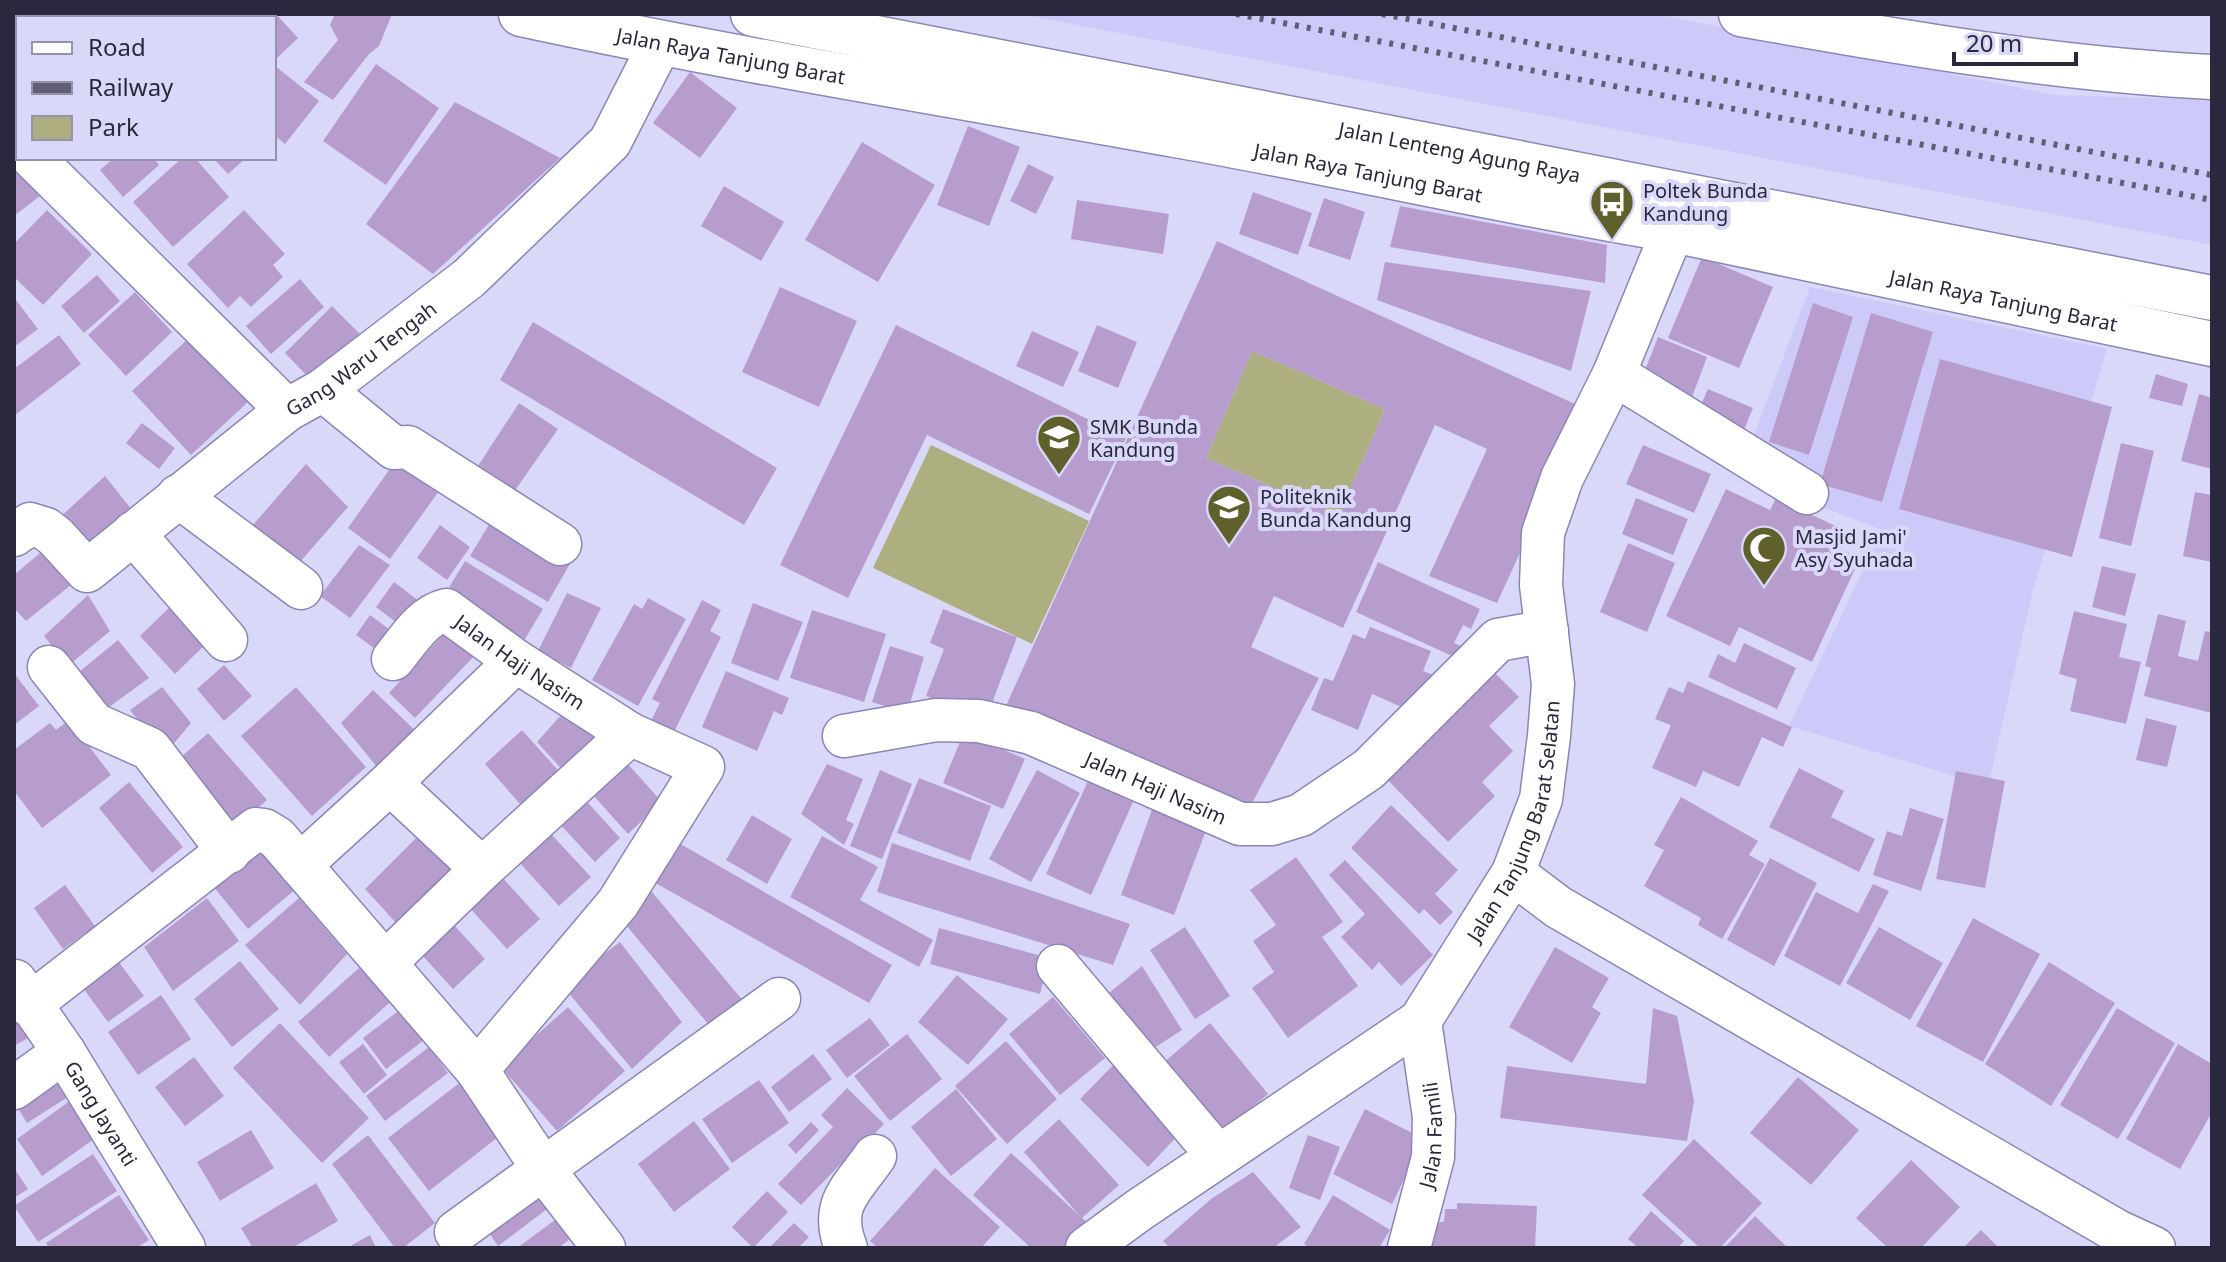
<svg xmlns="http://www.w3.org/2000/svg" width="2226" height="1262" font-family="'Noto Sans',sans-serif">
<style>
.built{fill:#cdc9f9}
.green{fill:#aeaf81}
.building{fill:#b79dcd;fill-rule:evenodd}
.lines{fill:none;stroke-linecap:round;stroke-linejoin:round}
.street-casing{stroke:#8b86b7;stroke-width:45}
.primary-casing{stroke:#8b86b7;stroke-width:47}
.street{stroke:#fff;stroke-width:42}
.primary{stroke:#fff;stroke-width:44}
.rail{stroke:#605e75;stroke-width:6;stroke-dasharray:4 8;stroke-linecap:butt}
.labels{text-anchor:middle;dominant-baseline:central;stroke-width:8;stroke-linejoin:round;paint-order:stroke}
.street-label{font-size:20px;fill:#2a283c;stroke:#dad8f8}
.poi-label{font-size:20px;fill:#2a283c;stroke:#dad8f8;text-anchor:start}
</style>
<rect width="100%" height="100%" fill="#dad8f8"/>
<path class="built" d="M1021 14H1656L2055 95 2212 100V245Z
M1810 287 2107 349 2033 590 1988 786 1789 726 1882 530 1739 475Z"/>
<path class="green" d="M1252 351 1385 409 1339 516 1206 458Z
M931 445 1089 521 1032 644 873 568Z"/>
<path class="building" d="M159 14H232L236 18H161Z
M269 14H276L298 38 274 61V18H265Z
M335 14H392L379 46 369 54 333 100 304 82 338 40 330 25Z
M376 64 439 108 386 185 323 141Z
M274 65 319 101 285 144 274 135Z
M690 72 737 108 700 158 653 123Z
M455 102 560 158 433 274 366 224Z
M968 126 1020 147 989 226 937 205Z
M862 142 935 185 878 282 805 240Z
M114 158H153L159 165 123 197 100 170Z
M182 158H195L229 197 173 247 133 202Z
M213 158H246L228 174Z
M33 159 53 186 14 216V173Z
M1028 164 1054 177 1036 214 1010 201Z
M724 186 784 222 761 261 701 226Z
M1253 192 1312 213 1298 255 1239 234Z
M1324 198 1365 212 1350 260 1308 246Z
M1077 200 1169 214 1163 254 1071 239Z
M1400 206 1607 245 1605 283 1390 247Z
M47 210 92 254 43 305 14 277V244Z
M244 210 285 254 273 265 283 277 251 307 240 296 228 308 187 264Z
M1217 241 1586 409 1497 603 1429 576 1487 449 1435 425 1343 628 1274 596 1251 647 1319 678 1251 805 1005 708ZM1252 351 1385 409 1339 516 1206 458Z
M1702 257 1773 287 1739 368 1668 338Z
M1385 262 1591 291 1571 371 1377 300Z
M97 275 120 301 84 333 61 306Z
M300 279 324 307 271 354 246 326Z
M780 287 857 321 819 407 742 372Z
M135 292 172 332 126 376 88 335Z
M16 300 38 329 14 347V301Z
M1813 303 1853 317 1809 455 1769 442Z
M332 306 360 334 312 381 285 353Z
M1871 313 1933 332 1882 502 1820 484Z
M533 322 777 468 744 525 500 380Z
M896 325 1126 438 1089 514 927 435 848 598 780 565Z
M1097 325 1137 342 1118 388 1078 371Z
M1032 331 1079 352 1063 387 1016 366Z
M59 335 81 364 14 416V369Z
M190 337 249 401 191 455 132 391Z
M1658 337 1707 357 1688 408 1638 388Z
M1940 359 2112 407 2072 557 1899 509Z
M2156 374 2188 384 2182 406 2149 398Z
M1708 389 1753 408 1739 442 1693 423Z
M2199 394 2212 398V469L2181 461Z
M519 403 558 429 511 496 476 469Z
M142 423 175 448 159 469 126 443Z
M2121 443 2154 451 2131 546 2099 538Z
M1643 445 1711 474 1694 513 1626 484Z
M399 456 442 487 390 559 348 528Z
M306 464 348 507 293 570 245 534Z
M105 476 136 515 94 560 58 519Z
M1726 489 1770 510 1776 498 1844 530 1835 546 1860 558 1812 662 1739 627 1730 646 1666 616Z
M2195 492 2212 495V562L2183 556Z
M1636 498 1688 519 1673 555 1622 534Z
M494 516 571 562 548 602 470 556Z
M440 525 470 547 447 580 417 558Z
M52 543 81 577 26 621 14 608V575Z
M1628 543 1675 563 1647 632 1600 612Z
M359 545 390 565 350 618 320 596Z
M465 561 543 609 522 644 444 596Z
M1378 562 1480 609 1471 629 1463 625 1454 643 1470 650 1465 662 1356 612Z
M2102 566 2136 574 2125 616 2092 607Z
M394 582 419 601 401 626 376 607Z
M567 593 601 608 571 668 538 651Z
M88 595 110 631 68 666 44 636Z
M648 598 686 619 638 706 592 680 634 604 642 609Z
M702 600 721 610 710 631 721 637 669 742 646 730 660 703 652 699Z
M175 602 211 639 175 674 140 636Z
M753 603 803 622 778 681 731 663Z
M943 609 1017 637 986 719 926 696 944 649 930 643Z
M812 610 886 634 864 702 790 678Z
M2074 611 2127 624 2119 657 2141 662 2126 724 2070 711 2077 679 2059 674Z
M2158 614 2186 621 2178 656 2198 661 2205 631 2212 632V713L2144 696 2151 668 2145 666Z
M370 615 393 632 378 651 356 635Z
M450 627 477 653 415 718 389 693Z
M1370 627 1431 651 1423 671 1436 676 1420 715 1372 694 1358 730 1311 710 1324 678 1333 681 1353 634 1365 639Z
M118 640 149 678 105 710 73 677Z
M1744 643 1796 668 1777 709 1708 677 1718 654 1735 663Z
M890 646 924 657 907 713 872 702Z
M224 665 252 696 224 721 197 689Z
M1487 665 1519 697 1489 726 1513 751 1482 782 1495 796 1448 842 1379 771Z
M726 671 789 698 782 715 774 711 757 751 702 727Z
M14 673 39 706 14 725Z
M1688 681 1792 727 1783 747 1762 737 1739 787 1703 771 1696 787 1652 768 1671 725 1655 719 1669 687 1683 693Z
M162 687 191 723 165 754 130 710Z
M296 687 366 767 312 816 241 736Z
M373 690 422 737 382 773 341 723Z
M569 706 605 745 568 776 537 742Z
M2146 718 2177 726 2167 767 2136 760Z
M69 720 111 775 42 828 14 791V750L50 723 56 730Z
M522 730 565 778 527 812 485 764Z
M964 732 1025 759 1003 809 943 783Z
M208 733 267 800 237 826 179 759Z
M617 752 662 802 628 834 583 784Z
M827 764 863 779 846 820 854 824 844 845 801 814Z
M1799 768 1844 791 1831 817 1875 839 1859 872 1769 827Z
M880 770 912 784 882 859 850 846Z
M1037 770 1080 793 1031 882 989 859Z
M1956 771 2005 781 1985 888 1936 879Z
M919 778 991 806 970 861 897 833Z
M1088 781 1133 802 1091 895 1046 874Z
M129 782 183 847 152 873 99 808Z
M581 795 620 838 595 862 555 819Z
M1681 797 1758 841 1749 855 1765 864 1722 939 1698 925 1701 918 1644 886 1664 850 1654 845Z
M1391 805 1458 870 1435 894 1453 912 1440 925 1424 909 1419 914 1351 848Z
M1153 807 1207 828 1174 915 1121 895Z
M1910 808 1944 819 1921 891 1873 875 1887 831 1902 836Z
M752 815 792 839 767 884 726 860Z
M539 821 591 877 559 906 508 850Z
M423 831 463 867 399 926 365 889Z
M822 836 878 867 860 900 933 940 919 967 790 897Z
M670 838 892 965 869 1003 650 880Z
M892 843 1130 924 1113 965 877 892Z
M261 847 296 889 248 929 213 886Z
M1296 857 1343 922 1322 937 1358 986 1288 1038 1252 988 1274 972 1253 941 1276 925 1250 890Z
M1770 858 1817 883 1774 966 1727 940Z
M1345 860 1433 955 1401 986 1379 962 1372 970 1341 937 1365 914 1329 875Z
M492 866 540 919 507 949 459 896Z
M1873 884 1889 891 1840 986 1784 956 1816 892 1858 913Z
M65 885 95 926 63 949 34 908Z
M652 892 750 1009 718 1036 621 919Z
M207 898 239 941 173 991 144 947Z
M299 898 347 954 300 1005 245 945Z
M443 913 485 959 453 989 411 943Z
M1973 918 2040 954 1983 1062 1916 1026Z
M1185 927 1230 996 1195 1019 1150 950Z
M1879 927 1943 963 1910 1020 1846 983Z
M939 928 1049 958 1040 994 930 964Z
M620 942 682 1022 632 1069 562 985Z
M1555 947 1609 978 1592 1007 1601 1013 1572 1063 1509 1027Z
M118 961 144 996 108 1022 83 988Z
M240 961 279 1009 232 1047 194 999Z
M367 961 397 996 329 1057 298 1022Z
M2049 962 2115 1003 2051 1106 1985 1064Z
M1142 966 1182 1030 1148 1052 1104 997Z
M957 975 1008 1019 968 1065 918 1022Z
M161 995 191 1039 138 1075 108 1032Z
M1053 997 1105 1058 1060 1095 1009 1034Z
M568 1007 625 1071 557 1131 501 1067Z
M1653 1008 1677 1016 1694 1101 1687 1141 1500 1118 1507 1066 1646 1084Z
M2117 1008 2175 1043 2118 1139 2060 1105Z
M401 1009 424 1040 386 1069 363 1038Z
M14 1017 28 1038 14 1046Z
M870 1018 890 1045 847 1078 826 1050Z
M280 1023 369 1118 322 1163 233 1068Z
M1210 1023 1268 1094 1214 1139 1156 1069Z
M907 1034 942 1079 890 1121 854 1076Z
M1006 1041 1057 1099 1007 1144 955 1086Z
M363 1044 387 1075 364 1094 339 1062Z
M2178 1044 2212 1064V1112L2180 1169 2126 1139Z
M429 1047 448 1073 385 1121 366 1096Z
M813 1054 832 1079 789 1112 771 1087Z
M194 1057 224 1096 185 1126 155 1087Z
M1117 1061 1185 1128 1148 1167 1080 1099Z
M55 1076 68 1097 27 1123 14 1102Z
M1798 1077 1859 1130 1811 1185 1750 1133Z
M759 1080 789 1123 732 1163 702 1119Z
M462 1081 502 1134 429 1191 388 1138Z
M847 1088 884 1124 858 1151 855 1149 801 1205 778 1184 833 1127 821 1115Z
M956 1089 997 1139 951 1176 911 1127Z
M78 1095 104 1132 42 1176 17 1139Z
M1365 1109 1424 1139 1392 1204 1333 1174Z
M1059 1119 1119 1185 1082 1218 1088 1223 1066 1248H1031L973 1195 1011 1153 1080 1216 1024 1152Z
M694 1121 730 1169 674 1212 638 1164Z
M811 1122 819 1130 796 1154 788 1145Z
M251 1130 274 1168 220 1201 197 1162Z
M368 1135 435 1223 403 1248H395L332 1164Z
M1308 1135 1340 1147 1320 1200 1289 1188Z
M1694 1139 1762 1203 1720 1248H1700L1642 1195Z
M93 1154 117 1191 38 1242 14 1206Z
M1911 1160 1960 1207 1921 1248H1888L1856 1218Z
M14 1168 28 1189 14 1198Z
M935 1168 1000 1227 981 1248H878L870 1241Z
M1253 1172 1301 1227 1273 1248H1170L1163 1241 1211 1199Z
M316 1183 338 1221 292 1248H253L241 1228Z
M532 1191 547 1209 498 1246 485 1227Z
M767 1191 788 1212 753 1248 732 1227Z
M119 1195 149 1240 136 1248H49L46 1243Z
M1333 1195 1390 1230 1379 1248H1311L1304 1244Z
M1457 1203 1537 1206 1535 1248 1431 1247 1432 1222H1444L1445 1209H1457Z
M1651 1211 1684 1241 1677 1248H1639L1628 1239Z
M1755 1216 1788 1248H1724Z
M559 1217 574 1236 558 1248H517Z
M794 1223 809 1237 798 1248H769Z
M1981 1230 1999 1248H1963Z
M370 1235 376 1248H353L352 1245Z"/>
<g class="lines">
<g class="street-casing">
<g id="street">
<path d="M45 18 50 14"/>
<path d="M14 43 18 40"/>
<path d="M33 158 287 410"/>
<path d="M1614 374 1807 493"/>
<path d="M323 390 394 448 408 447 560 544"/>
<path d="M178 496 301 588"/>
<path d="M133 533 226 640"/>
<path id="s1" d="M14 535 30 524 46 529 56 537 87 571 287 410 323 390 469 278 610 142 660 44"/>
<path id="s2" d="M393 659C408 641 422 616 446 610L516 661 630 734 703 767 618 903 477 1070"/>
<path d="M49 667 94 724 150 749 229 852"/>
<path id="s3" d="M844 736 936 720 979 721 1031 733 1240 824H1272L1301 815 1369 769 1498 640 1547 631"/>
<path d="M390 783 482 869"/>
<path d="M300 865 390 783 516 661"/>
<path d="M1513 873 1558 907 2117 1231 2154 1248"/>
<path d="M385 963 482 869 630 734"/>
<path d="M1058 966 1218 1156"/>
<path id="s4" d="M15 981 64 1052 184 1248"/>
<path d="M29 1005 256 829 264 830 277 838 477 1070 543 1169 456 1232"/>
<path d="M14 1088 64 1052"/>
<path d="M604 1248 543 1169 779 999"/>
<path d="M846 1248C829 1204 851 1191 875 1156"/>
<path id="s5" d="M1087 1248 1139 1210 1420 1021 1513 873 1541 799 1549 736 1553 684 1541 585 1543 533 1562 478 1614 374 1673 230"/>
<path id="s6" d="M1409 1248 1433 1157 1434 1117 1420 1021"/>
</g>
</g>
<g class="primary-casing">
<g id="primary">
<path id="s7" d="M521 14C739 61 960 96 1181 136 1345 165 1508 203 1673 230L2212 344"/>
<path id="s8" d="M753 14 2212 298"/>
<path d="M1741 14C1897 42 2054 69 2212 77"/>
</g>
</g>
<use href="#street" class="street"/>
<use href="#primary" class="primary"/>
<path class="rail" d="M1236 14 2212 200
M1382 14 2212 175"/>
</g>
<defs>
<g id="bus-pin" transform="scale(2.3)"><path d="M0 17L-7.5 6A9.5 9.5 0 1 1 7.5 6Z" fill="#60602d" stroke="#dad8f8"/><path d="M-5-6H5V4H4V6H2V4H-2V6H-4V4H-5ZM-3.5-4V0h7V-4ZM-3.5 1.2v1.5H-2V1.2ZM2 1.2v1.5H3.5V1.2Z" fill="#fff"/></g>
<g id="school-pin" transform="scale(2.3)"><path d="M0 17L-7.5 6A9.5 9.5 0 1 1 7.5 6Z" fill="#60602d" stroke="#dad8f8"/><path d="M0-5L7-2L0 1L-7-2ZM-4 1L0 2.5L4 1V4Q0 6-4 4Z" fill="#fff"/></g>
<g id="university-pin" transform="scale(2.3)"><path d="M0 17L-7.5 6A9.5 9.5 0 1 1 7.5 6Z" fill="#60602d" stroke="#dad8f8"/><path d="M0-5L7-2L0 1L-7-2ZM-4 1L0 2.5L4 1V4Q0 6-4 4Z" fill="#fff"/></g>
<g id="mosque-pin" transform="scale(2.3)"><path d="M0 17L-7.5 6A9.5 9.5 0 1 1 7.5 6Z" fill="#60602d" stroke="#dad8f8"/><path d="M3.5-4.9A6 6 0 1 0 3.5 4.9A5 5 0 1 1 3.5-4.9Z" fill="#fff"/></g>
</defs>
<g fill-rule="evenodd">
<use href="#bus-pin" x="1612" y="202"/>
<use href="#school-pin" x="1059" y="437"/>
<use href="#university-pin" x="1229" y="507"/>
<use href="#mosque-pin" x="1764" y="548"/>
</g>
<g class="labels">
<g class="street-label">
<text stroke="none"><textPath href="#s7" startOffset="214">Jalan Raya Tanjung Barat</textPath></text>
<text stroke="none"><textPath href="#s8" startOffset="720">Jalan Lenteng Agung Raya</textPath></text>
<text stroke="none"><textPath href="#s7" startOffset="862">Jalan Raya Tanjung Barat</textPath></text>
<text stroke="none"><textPath href="#s7" startOffset="1510">Jalan Raya Tanjung Barat</textPath></text>
<text stroke="none"><textPath href="#s1" startOffset="442">Gang Waru Tengah</textPath></text>
<text stroke="none"><textPath href="#s2" startOffset="164">Jalan Haji Nasim</textPath></text>
<text stroke="none"><textPath href="#s3" startOffset="326">Jalan Haji Nasim</textPath></text>
<text stroke="none"><textPath href="#s5" startOffset="628">Jalan Tanjung Barat Selatan</textPath></text>
<text stroke="none"><textPath href="#s4" startOffset="158">Gang Jayanti</textPath></text>
<text stroke="none"><textPath href="#s6" startOffset="116">Jalan Famili</textPath></text>
</g>
<g class="poi-label">
<text x="1643" y="190">Poltek Bunda<tspan x="1643" dy="23">Kandung</tspan></text>
<text x="1090" y="426">SMK Bunda<tspan x="1090" dy="23">Kandung</tspan></text>
<text x="1260" y="496">Politeknik<tspan x="1260" dy="23">Bunda Kandung</tspan></text>
<text x="1795" y="536">Masjid Jami'<tspan x="1795" dy="23">Asy Syuhada</tspan></text>
</g>
</g>
<rect width="2226" height="1262" fill="none" stroke="#2a283c" stroke-width="32"/>
<rect x="16" y="16" width="260" height="144" fill="#dad8f8" stroke="#9492ad" stroke-width="2"/>
<rect x="32" y="42" width="40" height="12" fill="#ffffff" stroke="#9492ad" stroke-width="2"/>
<text x="88" y="56" font-size="24" fill="#2a283c">Road</text>
<rect x="32" y="82" width="40" height="12" fill="#605e75" stroke="#9492ad" stroke-width="2"/>
<text x="88" y="96" font-size="24" fill="#2a283c">Railway</text>
<rect x="32" y="116" width="40" height="24" fill="#aeaf81" stroke="#9492ad" stroke-width="2"/>
<text x="88" y="136" font-size="24" fill="#2a283c">Park</text>
<path d="M1954 52v12h122v-12" fill="none" stroke="#2a283c" stroke-width="4"/>
<text x="1966" y="52" font-size="24" fill="#2a283c" stroke="#dad8f8" stroke-width="6" paint-order="stroke">20 m</text>
</svg>
